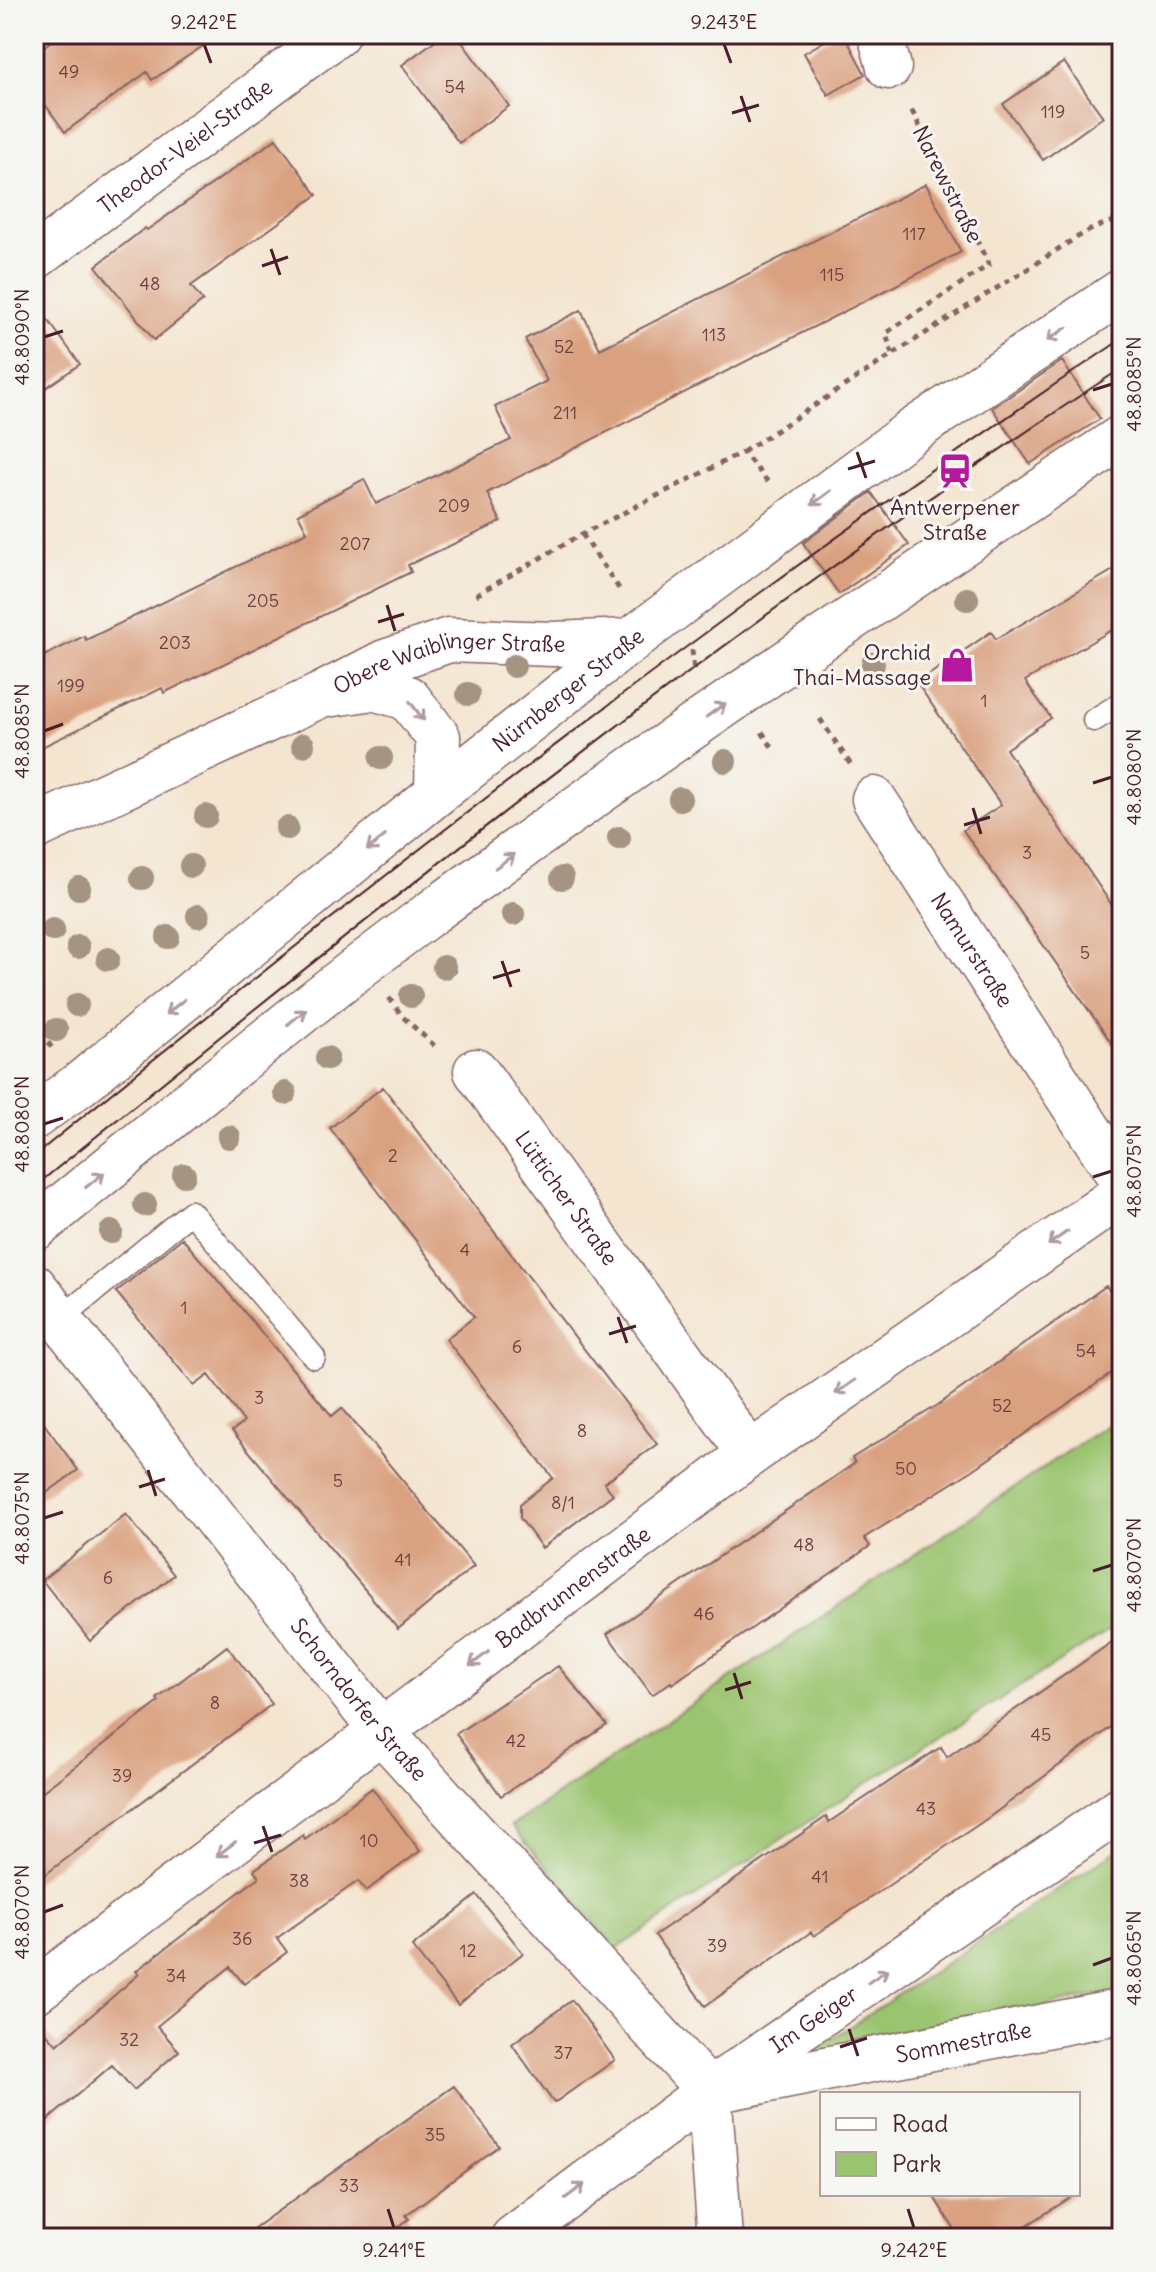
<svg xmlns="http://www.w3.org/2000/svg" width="1156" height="2272" font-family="Delius,sans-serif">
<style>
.green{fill:#9bc470;stroke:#72724e;stroke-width:2}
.building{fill:#daa180}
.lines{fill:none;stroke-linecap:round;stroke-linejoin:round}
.service-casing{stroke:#866465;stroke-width:25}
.minor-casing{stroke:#866465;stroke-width:47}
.secondary-casing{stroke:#866465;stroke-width:47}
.path{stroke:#866465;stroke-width:5;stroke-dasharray:6 6;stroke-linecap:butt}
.service{stroke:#fff;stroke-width:22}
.minor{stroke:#fff;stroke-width:44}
.secondary{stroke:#fff;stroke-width:44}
.tram{stroke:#4a1f2b;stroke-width:2}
.tree{fill:#a49481}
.oneway{stroke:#ae9aa0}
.ticks{fill:none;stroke:#4a1f2b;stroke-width:3}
.labels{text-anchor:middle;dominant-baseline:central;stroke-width:6;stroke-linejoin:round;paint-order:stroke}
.number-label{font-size:18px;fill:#6e4040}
.street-label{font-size:22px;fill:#4a1f2b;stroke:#f6f6f2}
.poi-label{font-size:22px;fill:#4a1f2b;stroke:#f6f6f2}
.neatline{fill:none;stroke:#4a1f2b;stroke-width:3}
.ticks-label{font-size:20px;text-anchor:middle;fill:#4a1f2b}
</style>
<rect width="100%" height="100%" fill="#f6f6f2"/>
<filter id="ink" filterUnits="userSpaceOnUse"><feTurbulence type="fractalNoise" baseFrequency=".0125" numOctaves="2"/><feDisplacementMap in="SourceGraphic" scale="16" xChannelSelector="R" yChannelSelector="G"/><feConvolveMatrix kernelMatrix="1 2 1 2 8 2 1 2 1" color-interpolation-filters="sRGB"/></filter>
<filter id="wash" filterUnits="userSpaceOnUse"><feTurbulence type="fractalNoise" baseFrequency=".006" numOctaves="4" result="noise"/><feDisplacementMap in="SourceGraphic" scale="32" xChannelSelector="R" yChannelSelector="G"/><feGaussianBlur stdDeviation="1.8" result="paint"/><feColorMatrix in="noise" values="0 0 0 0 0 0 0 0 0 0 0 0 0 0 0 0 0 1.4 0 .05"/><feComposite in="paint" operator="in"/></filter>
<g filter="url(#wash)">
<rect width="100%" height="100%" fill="#f4e5d0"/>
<path class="green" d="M1122 1415V1622L856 1790 616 1949 511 1826Z
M1122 1847V1990L804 2057Z"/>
<g id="blocks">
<path class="building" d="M61 34H221L152 80 147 72 65 132 34 89V54Z
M444 34H456L509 106 459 143 402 65Z
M837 34H844L865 74 828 95 804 53Z
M1064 62 1103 117 1043 160 1003 104Z
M276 139 317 195 191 286 203 301 154 340 96 266 145 228 147 230Z
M926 184 961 252 487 493 501 522 408 565 411 572 164 693 162 688 34 751V661L84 636 86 640 307 532 298 514 364 479 376 504 511 440 495 407 547 381 525 339 581 310 600 349Z
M34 301 80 364 34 396Z
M1062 361 1100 419 1030 464 992 408Z
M871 492 909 545 839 594 803 543Z
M1122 565V624L1025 681 1051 718 1006 749 1122 920V1058L963 830 1001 805 917 683 991 632 996 639Z
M383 1087 657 1444 604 1483 613 1494 542 1548 520 1518V1504L553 1478 446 1339 474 1317 330 1128Z
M182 1238 332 1416 342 1408 474 1566 398 1629 232 1431 244 1422 209 1375 194 1386 116 1292Z
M1106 1286 1122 1310V1366L973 1470 864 1538 870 1546 672 1684 671 1682 652 1695 607 1634 855 1463 852 1458 938 1405Z
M34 1410 78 1470 34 1502Z
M126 1514 174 1575 90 1641 42 1580Z
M1122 1635V1719L988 1818 814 1936 811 1932 705 2006 655 1935 826 1817 829 1822 941 1747 947 1757Z
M227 1646 272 1704 34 1883V1798L159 1702 157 1699Z
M558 1666 607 1725 501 1796 456 1734Z
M372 1788 420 1851 366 1891 358 1881 277 1938 287 1952 244 1984 230 1967 157 2026 179 2051 134 2090 112 2065 34 2132V2019L57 2045 139 1974 136 1971 259 1877 254 1870 303 1835 305 1839Z
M477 1895 523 1953 458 2005 412 1947Z
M572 2000 615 2060 554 2103 512 2044Z
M454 2086 499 2146 406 2215 409 2219 383 2238H240Z
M932 2194H1076L1007 2238H960Z"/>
</g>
</g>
<g filter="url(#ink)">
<use href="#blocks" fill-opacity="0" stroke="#866465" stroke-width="2"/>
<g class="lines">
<g class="service-casing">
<path id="service" d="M1094 720 1122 703
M60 1319 191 1212 314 1357"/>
</g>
<g class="minor-casing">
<g id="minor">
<path d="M880 34 889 67"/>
<path id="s1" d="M34 258 337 34"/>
<path d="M333 694 373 688 408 698 438 737 437 793"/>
<path id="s2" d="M874 799 1122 1180"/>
<path id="s3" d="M34 828 319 696 385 662 449 640 553 644 630 641"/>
<path id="s4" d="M476 1071 750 1454"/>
<path id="s5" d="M34 1286 382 1732 709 2091"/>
<path id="s6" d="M34 1992 750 1454 1122 1194"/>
<path id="s7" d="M728 2088 1122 2011"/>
<path d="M709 2091 720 2238"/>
<path id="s8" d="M513 2238 709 2091 1122 1808"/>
</g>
</g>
<g class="secondary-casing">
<g id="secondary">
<path id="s9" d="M34 1117 80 1084 437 793 630 641 908 434 1122 291"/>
<path d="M34 1229C162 1126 288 1019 420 921 649 752 886 595 1122 437"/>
</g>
</g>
<path class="path" d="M892 354 886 333 989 265 910 107
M743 452C837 391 930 329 1026 270 1048 257 1097 219 1122 221
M582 534 622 593
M476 595 582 534 743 452 768 482
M692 650 694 672
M820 719 851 765
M762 732 774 750
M446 958 457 977
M389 998 403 1017 437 1048
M34 1023 52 1048"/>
<use href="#service" class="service"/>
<use href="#minor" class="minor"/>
<use href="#secondary" class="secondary"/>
<path class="tram" d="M34 1156C386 870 745 592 1122 339
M34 1187C386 901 742 617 1122 368"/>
</g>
<g class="tree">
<circle cx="967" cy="599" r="12"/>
<circle cx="873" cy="664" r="12"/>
<circle cx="514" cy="666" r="12"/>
<circle cx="468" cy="694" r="12"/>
<circle cx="303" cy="745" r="12"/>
<circle cx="381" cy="758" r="12"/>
<circle cx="725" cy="761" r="12"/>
<circle cx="680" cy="799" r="12"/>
<circle cx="206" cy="816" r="12"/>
<circle cx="287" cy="828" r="12"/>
<circle cx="619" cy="838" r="12"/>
<circle cx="191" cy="866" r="12"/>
<circle cx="142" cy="878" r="12"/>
<circle cx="562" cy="878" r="12"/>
<circle cx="79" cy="888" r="12"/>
<circle cx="513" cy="914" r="12"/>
<circle cx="198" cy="916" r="12"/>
<circle cx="53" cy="930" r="12"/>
<circle cx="168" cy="937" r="12"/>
<circle cx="78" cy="947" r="12"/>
<circle cx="108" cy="959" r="12"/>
<circle cx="444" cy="967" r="12"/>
<circle cx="411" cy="996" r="12"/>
<circle cx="77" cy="1005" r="12"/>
<circle cx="56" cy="1030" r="12"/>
<circle cx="327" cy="1058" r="12"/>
<circle cx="285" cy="1093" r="12"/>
<circle cx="229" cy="1137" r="12"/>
<circle cx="184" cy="1175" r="12"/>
<circle cx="145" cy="1205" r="12"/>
<circle cx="111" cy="1232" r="12"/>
</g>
<defs><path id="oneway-shaft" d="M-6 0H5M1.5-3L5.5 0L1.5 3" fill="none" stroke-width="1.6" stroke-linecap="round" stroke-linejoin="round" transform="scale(2)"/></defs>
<g class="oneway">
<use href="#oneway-shaft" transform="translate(1057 334) rotate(146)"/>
<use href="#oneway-shaft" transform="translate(821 498) rotate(144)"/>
<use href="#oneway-shaft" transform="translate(716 710) rotate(-36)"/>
<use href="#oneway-shaft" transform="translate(417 711) rotate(53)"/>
<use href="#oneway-shaft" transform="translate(376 843) rotate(141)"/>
<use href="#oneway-shaft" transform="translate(505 861) rotate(-36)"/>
<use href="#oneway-shaft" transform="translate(175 1007) rotate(141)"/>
<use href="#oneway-shaft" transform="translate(297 1017) rotate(-39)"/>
<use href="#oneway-shaft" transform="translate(95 1180) rotate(-39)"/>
<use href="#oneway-shaft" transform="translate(1058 1238) rotate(145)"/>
<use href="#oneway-shaft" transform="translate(845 1387) rotate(145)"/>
<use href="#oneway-shaft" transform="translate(479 1659) rotate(143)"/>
<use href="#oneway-shaft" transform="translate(226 1849) rotate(143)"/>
<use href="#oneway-shaft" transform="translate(878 1976) rotate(-34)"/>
<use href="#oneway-shaft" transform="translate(575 2191) rotate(-37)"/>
</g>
</g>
<path class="ticks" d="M204 44 211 63M724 44 731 63M741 96 750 122M732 113 759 105M271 249 280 275M262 266 288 257M44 337 63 331M1093 390 1112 384M857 452 866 478M848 469 875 461M387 605 395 631M378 622 404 614M44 731 63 724M1093 783 1112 777M973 808 981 834M964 825 990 817M502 961 511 987M493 978 520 970M44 1124 63 1118M1093 1177 1112 1171M618 1317 627 1343M609 1334 636 1326M148 1470 156 1496M139 1487 165 1479M44 1518 63 1512M1093 1571 1112 1565M734 1673 742 1699M725 1690 751 1682M263 1826 272 1852M254 1843 281 1835M44 1912 63 1905M1093 1965 1112 1958M849 2029 858 2056M840 2047 867 2038M388 2209 394 2228M908 2209 914 2228"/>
<defs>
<g id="station-bare" transform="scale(2.76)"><path d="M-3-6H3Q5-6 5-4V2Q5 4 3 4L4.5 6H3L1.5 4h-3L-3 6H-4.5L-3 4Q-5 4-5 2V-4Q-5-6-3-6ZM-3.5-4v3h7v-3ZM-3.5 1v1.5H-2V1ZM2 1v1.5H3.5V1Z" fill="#b5179e" stroke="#f6f6f2" stroke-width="2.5" paint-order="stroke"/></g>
<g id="shop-bare" transform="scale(2.76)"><path d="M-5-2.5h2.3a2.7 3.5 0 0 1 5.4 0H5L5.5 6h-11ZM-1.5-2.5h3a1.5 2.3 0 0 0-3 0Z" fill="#b5179e" stroke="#f6f6f2" stroke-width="2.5" paint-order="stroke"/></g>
</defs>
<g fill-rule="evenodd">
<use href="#station-bare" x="955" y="471"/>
<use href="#shop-bare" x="957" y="665"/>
</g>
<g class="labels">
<g class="number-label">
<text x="69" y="71">49</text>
<text x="455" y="86">54</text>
<text x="1053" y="111">119</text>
<text x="914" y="233">117</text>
<text x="832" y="274">115</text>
<text x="150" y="283">48</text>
<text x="714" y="334">113</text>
<text x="564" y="346">52</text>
<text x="565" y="412">211</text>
<text x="454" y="505">209</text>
<text x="355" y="543">207</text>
<text x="263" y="600">205</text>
<text x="175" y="642">203</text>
<text x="71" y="685">199</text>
<text x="984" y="700">1</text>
<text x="1027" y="852">3</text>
<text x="1085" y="952">5</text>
<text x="393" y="1155">2</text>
<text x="465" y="1249">4</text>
<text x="184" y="1307">1</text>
<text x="517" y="1346">6</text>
<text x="1086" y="1350">54</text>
<text x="259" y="1397">3</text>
<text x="1002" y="1405">52</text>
<text x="582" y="1430">8</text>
<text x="906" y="1468">50</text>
<text x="338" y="1480">5</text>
<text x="563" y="1502">8/1</text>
<text x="804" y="1544">48</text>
<text x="403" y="1559">41</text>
<text x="108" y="1577">6</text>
<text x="704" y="1613">46</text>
<text x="215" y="1702">8</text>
<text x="1041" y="1734">45</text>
<text x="516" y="1740">42</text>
<text x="122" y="1775">39</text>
<text x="926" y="1808">43</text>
<text x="369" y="1840">10</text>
<text x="820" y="1876">41</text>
<text x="299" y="1880">38</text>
<text x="242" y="1938">36</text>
<text x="717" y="1945">39</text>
<text x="468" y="1950">12</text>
<text x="176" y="1975">34</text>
<text x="129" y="2039">32</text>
<text x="563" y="2052">37</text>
<text x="435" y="2134">35</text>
<text x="349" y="2185">33</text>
</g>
<g class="street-label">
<text stroke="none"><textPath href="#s1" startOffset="188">Theodor-Veiel-Straße</textPath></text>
<text transform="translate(948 184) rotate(63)">Narewstraße</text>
<text stroke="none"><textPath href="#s3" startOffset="452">Obere Waiblinger Straße</textPath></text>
<text stroke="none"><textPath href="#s9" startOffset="684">Nürnberger Straße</textPath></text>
<text stroke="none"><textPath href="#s2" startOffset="180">Namurstraße</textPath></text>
<text stroke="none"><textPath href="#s4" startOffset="156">Lütticher Straße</textPath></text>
<text stroke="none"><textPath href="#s6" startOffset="674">Badbrunnenstraße</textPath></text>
<text stroke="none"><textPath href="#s5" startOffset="526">Schorndorfer Straße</textPath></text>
<text stroke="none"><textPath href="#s8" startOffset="372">Im Geiger</textPath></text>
<text stroke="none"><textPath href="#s7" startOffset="240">Sommestraße</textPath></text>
</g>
<g class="poi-label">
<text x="955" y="507">Antwerpener<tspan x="955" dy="25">Straße</tspan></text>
<text x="931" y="652" text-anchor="end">Orchid<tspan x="931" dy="25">Thai-Massage</tspan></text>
</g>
</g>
<rect width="1156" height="2272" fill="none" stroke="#f6f6f2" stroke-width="88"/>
<rect x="820" y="2092" width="260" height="104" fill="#f6f6f2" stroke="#b1a0a2" stroke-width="2"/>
<rect x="836" y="2118" width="40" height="12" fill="#ffffff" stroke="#b1a0a2" stroke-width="2"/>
<text x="892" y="2132" font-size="24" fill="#4a1f2b">Road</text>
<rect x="836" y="2152" width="40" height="24" fill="#9bc470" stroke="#b1a0a2" stroke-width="2"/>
<text x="892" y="2172" font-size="24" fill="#4a1f2b">Park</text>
<rect x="44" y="44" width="1068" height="2184" class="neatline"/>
<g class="ticks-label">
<text x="204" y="29">9.242°E</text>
<text x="724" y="29">9.243°E</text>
<text transform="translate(22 337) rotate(-90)" y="7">48.8090°N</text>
<text transform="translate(1134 384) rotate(-90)" y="7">48.8085°N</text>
<text transform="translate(22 731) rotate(-90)" y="7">48.8085°N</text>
<text transform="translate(1134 777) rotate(-90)" y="7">48.8080°N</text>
<text transform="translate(22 1124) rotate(-90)" y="7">48.8080°N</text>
<text transform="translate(1134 1171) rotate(-90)" y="7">48.8075°N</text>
<text transform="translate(22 1518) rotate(-90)" y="7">48.8075°N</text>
<text transform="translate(1134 1565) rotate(-90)" y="7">48.8070°N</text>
<text transform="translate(22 1912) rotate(-90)" y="7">48.8070°N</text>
<text transform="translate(1134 1958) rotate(-90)" y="7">48.8065°N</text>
<text x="394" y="2257">9.241°E</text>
<text x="914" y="2257">9.242°E</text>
</g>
</svg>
